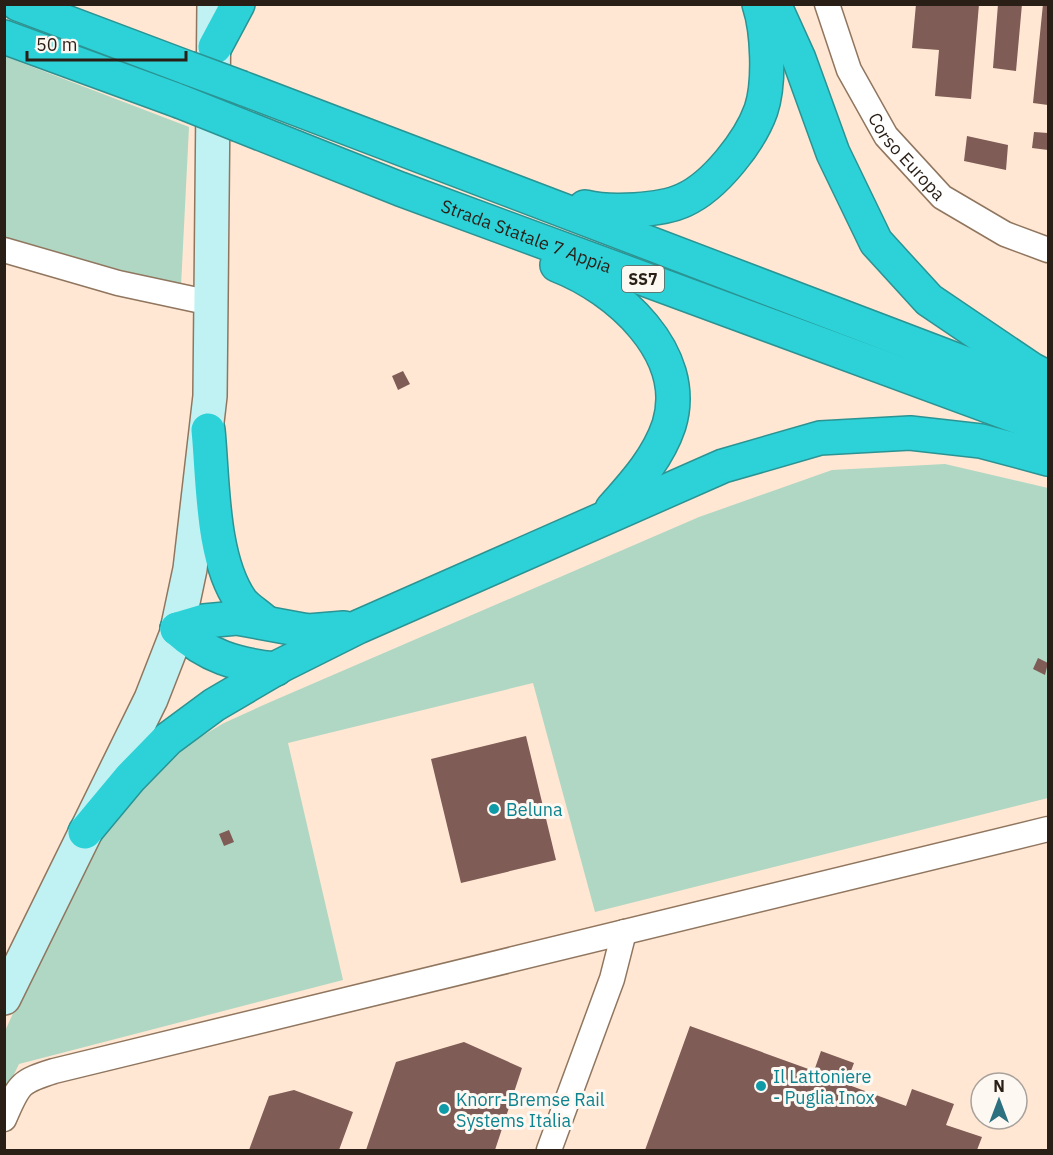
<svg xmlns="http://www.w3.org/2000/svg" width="1053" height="1155" font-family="'IBM Plex Sans',sans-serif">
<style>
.green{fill:#afd7c3}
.building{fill:#7f5c55}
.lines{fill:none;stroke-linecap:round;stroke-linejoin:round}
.street-casing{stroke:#90765f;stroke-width:27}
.secondary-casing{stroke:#90765f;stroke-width:36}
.highway-casing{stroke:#2b9393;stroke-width:36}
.street{stroke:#fff;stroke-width:24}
.secondary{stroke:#c0f2f3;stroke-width:33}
.highway{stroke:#2cd2d7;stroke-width:33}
.highway-bridge-casing{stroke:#2b9393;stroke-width:36;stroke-linecap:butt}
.highway-bridge{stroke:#2cd2d7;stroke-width:33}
.culture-dot{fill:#0f9aa8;stroke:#fef8f3;stroke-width:2}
.labels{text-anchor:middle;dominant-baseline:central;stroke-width:6;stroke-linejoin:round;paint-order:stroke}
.shield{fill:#fef8f3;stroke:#6a6058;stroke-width:1.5}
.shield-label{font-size:16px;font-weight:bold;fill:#2a1f16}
.street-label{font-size:18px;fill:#2a1f16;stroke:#fef8f3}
.culture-label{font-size:18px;fill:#0d838f;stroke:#fef8f3;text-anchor:start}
</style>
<rect width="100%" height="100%" fill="#ffe7d3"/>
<path class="green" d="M4 56 189 127 181 286 5 239Z
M945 464 1048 488V798L595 912 533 683 288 743 343 980 19 1064 5 1093V1031L80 865 122 802 173 753 224 723 268 703 699 517 832 470Z"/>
<path class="building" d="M916 4H979L971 99 935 96 939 50 912 48Z
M998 4H1022L1016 71 993 68Z
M1043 4H1048V105L1033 103Z
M1034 132 1048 133V150L1032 148Z
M967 136 1008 145 1006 170 964 161Z
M403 371 410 384 398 390 392 376Z
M1038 658 1048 663 1045 675 1033 669Z
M526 736 556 860 461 883 431 759Z
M229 830 234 842 224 846 219 834Z
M690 1026 814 1071 821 1051 854 1063 846 1084 906 1106 912 1089 954 1104 946 1125 982 1137 977 1150H645Z
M464 1042 522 1068 495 1150H366L396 1062Z
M294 1090 353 1112 339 1150H249L269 1096Z"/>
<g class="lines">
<g class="street-casing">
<g id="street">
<path id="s1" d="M827 4 849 70 886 136 942 197 1005 234 1048 250"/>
<path d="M4 250 118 283 211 303"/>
<path d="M4 1119C19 1085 18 1082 54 1071L1048 829"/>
<path d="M549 1150 612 979 624 932"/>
</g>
</g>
<g class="secondary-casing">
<path id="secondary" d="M4 998 151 699 176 635 190 569 210 396 214 4"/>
</g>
<g class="highway-casing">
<g id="highway">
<path d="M18 4 188 68"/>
<path d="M774 4 799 59 833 153 876 242 929 300 1031 369 1048 378"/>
<path d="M4 37 179 101"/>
<path d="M215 47 238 4"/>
<path d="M242 88 1048 395"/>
<path id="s2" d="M239 125 400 189 1048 428"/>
<path d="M585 207C609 213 661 211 684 200 715 186 750 141 761 110 770 83 768 31 759 4"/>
<path d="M557 265C617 288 691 353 669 425 658 458 635 483 612 509"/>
<path d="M208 430C213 481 211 558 241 601 247 609 258 615 265 622"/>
<path d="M177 629 204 621 237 618 308 631 344 628"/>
<path d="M177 629C207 656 236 665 276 669"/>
<path d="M85 832 130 778 168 739 214 705 282 665 358 627 723 466 820 438 910 433 981 441 1048 459"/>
</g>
</g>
<use href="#street" class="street"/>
<use href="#secondary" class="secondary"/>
<use href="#highway" class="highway"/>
<g class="highway-bridge-casing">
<path id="highway-bridge" d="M188 68 242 88
M179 101 239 125"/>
</g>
<use href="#highway-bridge" class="highway-bridge"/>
</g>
<g class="culture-dot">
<circle cx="494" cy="809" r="6"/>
<circle cx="761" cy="1086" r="6"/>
<circle cx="444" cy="1109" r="6"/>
</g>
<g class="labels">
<rect class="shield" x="622" y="266" width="42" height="26" rx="4.5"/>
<g class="shield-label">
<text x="643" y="279">SS7</text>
</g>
<g class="street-label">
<text stroke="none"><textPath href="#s1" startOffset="174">Corso Europa</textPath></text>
<text stroke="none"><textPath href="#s2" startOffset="308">Strada Statale 7 Appia</textPath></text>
</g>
<g class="culture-label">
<text x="506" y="809">Beluna</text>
<text x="773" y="1076">Il Lattoniere<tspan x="773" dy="21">- Puglia Inox</tspan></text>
<text x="456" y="1099">Knorr-Bremse Rail<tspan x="456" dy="21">Systems Italia</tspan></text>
</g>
</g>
<rect width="1053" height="1155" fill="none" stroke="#2a1f16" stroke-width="12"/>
<g transform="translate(999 1101)"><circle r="28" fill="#fef8f3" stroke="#a9a19b" stroke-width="1.5"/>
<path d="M0-4.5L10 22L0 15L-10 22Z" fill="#2d7181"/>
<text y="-9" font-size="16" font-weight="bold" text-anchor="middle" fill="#2a1f16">N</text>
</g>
<path d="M27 51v9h159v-9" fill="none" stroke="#2a1f16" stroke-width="3"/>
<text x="36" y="51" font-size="18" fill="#2a1f16" stroke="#fef8f3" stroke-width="4.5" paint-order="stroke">50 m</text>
</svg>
